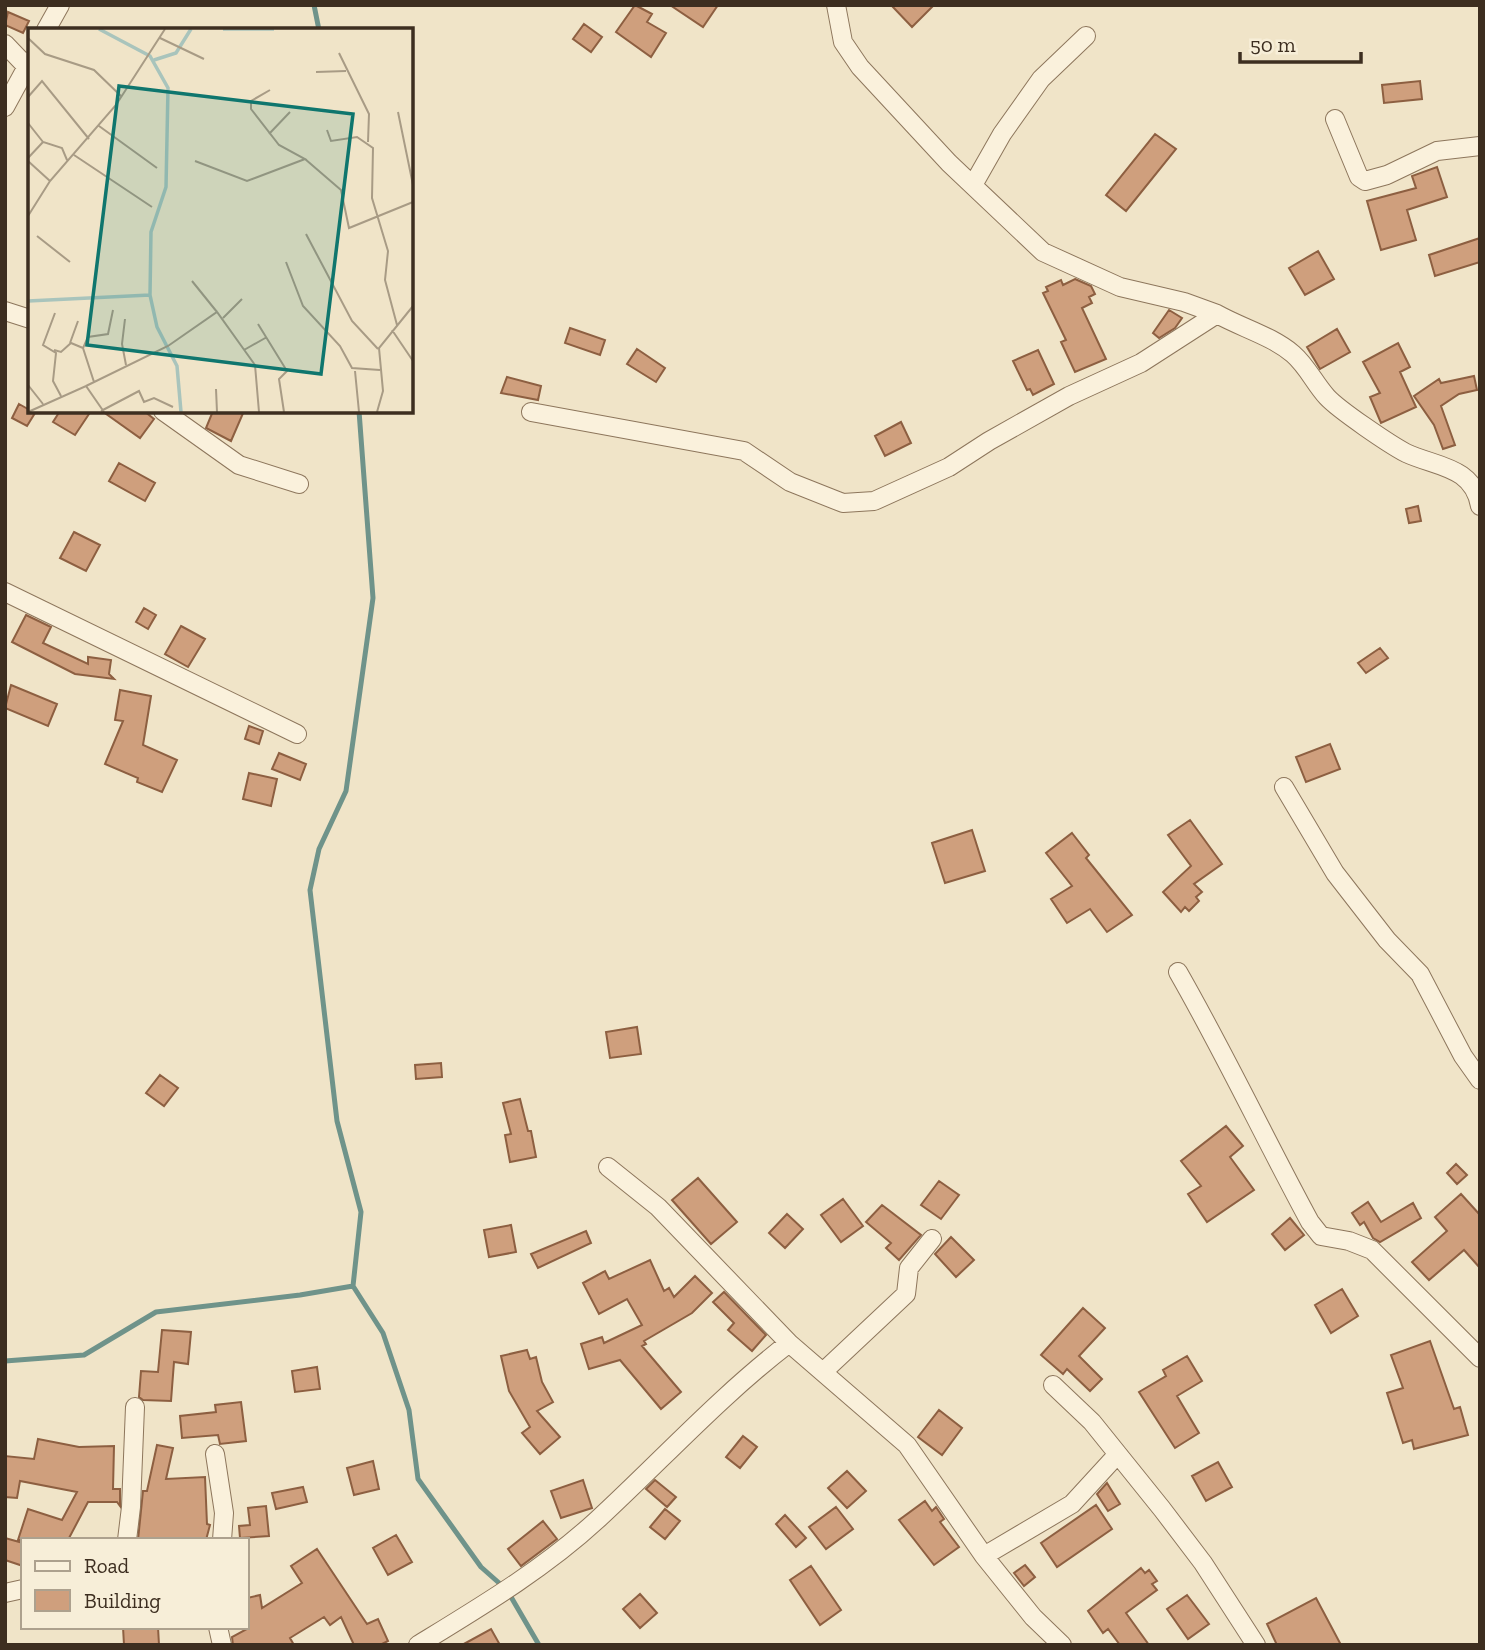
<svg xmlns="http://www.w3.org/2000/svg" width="1485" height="1650" font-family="'Zilla Slab',serif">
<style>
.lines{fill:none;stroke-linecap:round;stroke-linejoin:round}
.stream{stroke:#6f938a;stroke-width:5}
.building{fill:#cf9f7d;stroke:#8d5f41;stroke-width:2}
.street-casing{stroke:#8d765c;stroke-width:20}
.street{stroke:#faf1dc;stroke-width:18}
.inset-river{fill:none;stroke:#a9c4bc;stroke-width:3.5}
.inset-road{fill:none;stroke:#a89b85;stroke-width:2}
.view{fill:#0f766e;fill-opacity:0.15;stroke:#0f766e;stroke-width:3.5}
.inset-edge{fill:none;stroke:#3d2e20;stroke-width:3.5}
</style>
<rect width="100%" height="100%" fill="#f0e4c8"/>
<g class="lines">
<path class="stream" d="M314 5 319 30
M359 411 373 598 346 791 319 849 310 890 337 1121 361 1212 353 1286 383 1333 409 1410 418 1479 481 1567 507 1590 539 1645
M5 1361 84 1355 156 1312 300 1295 353 1286"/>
</g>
<path class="building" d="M635 5 652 14 647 22 666 33 651 57 616 32Z
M670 5H718L703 27Z
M891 5H934L912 27Z
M8 12 29 21 23 33 5 25Z
M584 24 602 37 591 52 573 39Z
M1420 81 1422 99 1384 103 1382 85Z
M1155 134 1176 149 1126 211 1106 195Z
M1437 167 1447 197 1407 210 1416 240 1381 250 1367 201 1416 188 1412 176Z
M1480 238V262L1435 276 1429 255Z
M1318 251 1334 279 1305 295 1289 268Z
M1075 279 1091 286 1095 294 1089 297 1092 303 1082 308 1106 359 1075 372 1061 342 1066 340 1043 293 1048 291 1046 287 1061 280 1063 285Z
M1169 310 1182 318 1175 328 1159 338 1153 333Z
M570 328 605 340 600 355 565 343Z
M1337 329 1350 352 1320 369 1307 347Z
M1398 343 1410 367 1400 372 1416 407 1381 423 1370 397 1380 393 1363 362Z
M637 349 665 368 656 382 627 364Z
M1038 350 1054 384 1033 395 1030 389 1027 390 1013 361Z
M1474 376 1477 390 1459 394 1441 406 1455 445 1443 449 1434 425 1414 396 1439 379 1441 383Z
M507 377 541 386 538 400 501 393Z
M19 404 35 413 27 426 12 418Z
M60 411H91L75 435 53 422Z
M102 411H144L154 419 140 438Z
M213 411H244L231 441 206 428Z
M901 422 911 443 885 456 875 436Z
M119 463 155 483 145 501 109 481Z
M1418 506 1421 521 1409 523 1406 509Z
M74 532 100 545 86 571 60 558Z
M144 608 156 615 148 629 136 622Z
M26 615 51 627 43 643 88 664V657L111 660 109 674 114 679 75 674 12 642Z
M181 626 205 639 188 667 165 654Z
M1380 648 1388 658 1366 673 1358 663Z
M11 685 57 704 48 726 5 708Z
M120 690 151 696 143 745 177 760 162 792 137 782 138 778 105 764 123 721 115 720Z
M249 726 263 731 259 744 245 739Z
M1330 744 1340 769 1306 782 1296 757Z
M279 753 306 764 300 780 272 769Z
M249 773 277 779 271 806 243 799Z
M1190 820 1222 864 1194 884 1202 892 1196 897 1199 901 1189 911 1185 907 1181 912 1163 892 1191 866 1168 835Z
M972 830 985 871 945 883 932 843Z
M1072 833 1089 855 1086 858 1132 915 1107 932 1090 909 1067 923 1051 899 1072 886 1046 853Z
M637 1027 641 1054 610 1058 606 1032Z
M441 1063 442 1077 416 1079 415 1065Z
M160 1075 178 1088 164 1106 146 1093Z
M520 1099 528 1131H531L536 1157 510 1162 505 1135 511 1134 503 1103Z
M1226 1126 1243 1146 1230 1157 1254 1190 1207 1222 1188 1194 1201 1186 1181 1161Z
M1456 1164 1467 1175 1457 1184 1447 1173Z
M698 1178 737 1222 711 1244 672 1200Z
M939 1181 959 1195 941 1219 921 1205Z
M1461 1194 1480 1215V1268L1464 1250 1429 1280 1412 1262 1447 1231 1435 1217Z
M843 1199 863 1226 841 1242 821 1215Z
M1368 1202 1381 1222 1413 1203 1421 1218 1380 1242 1373 1238 1364 1222 1360 1225 1352 1213Z
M882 1205 921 1235 899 1260 886 1248 891 1243 866 1222Z
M787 1214 803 1229 785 1248 769 1233Z
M1290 1218 1304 1235 1285 1250 1272 1234Z
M511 1225 516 1252 489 1257 484 1230Z
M586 1231 591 1243 538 1268 531 1254Z
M951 1237 974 1260 956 1277 935 1254Z
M650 1260 664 1291 669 1288 674 1297 695 1276 712 1293 692 1313 644 1341 646 1344 642 1346 681 1392 661 1409 620 1360 589 1369 581 1344 602 1337 604 1343 642 1325 627 1299 599 1314 583 1283 605 1271 609 1279Z
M1342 1289 1358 1316 1331 1333 1315 1305Z
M724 1292 766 1335 752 1351 728 1330 734 1323 713 1302Z
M1083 1308 1105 1328 1079 1356 1102 1379 1090 1391 1067 1369 1063 1374 1041 1355Z
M162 1330 191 1332 188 1364 174 1362 171 1401 143 1400 139 1397 141 1371 158 1372Z
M1430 1341 1454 1409 1460 1407 1468 1435 1414 1449 1412 1440 1403 1443 1387 1393 1403 1388 1391 1355Z
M527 1350 530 1359 536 1357 542 1382 553 1402 537 1411 560 1437 540 1454 522 1433 530 1427 509 1391 501 1356Z
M1187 1356 1202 1381 1177 1396 1199 1433 1175 1448 1139 1392 1166 1376 1163 1370Z
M317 1367 320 1389 295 1392 292 1371Z
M241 1402 246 1441 220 1444 218 1435 182 1438 180 1416 216 1412 215 1405Z
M939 1410 962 1428 942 1455 918 1437Z
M743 1436 757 1447 740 1468 726 1457Z
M38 1439 79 1447 114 1446 113 1489H120V1506L117 1502H88L68 1540H18L28 1509 62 1520 77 1492 20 1481 17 1498 5 1497V1456L34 1459Z
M157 1445 173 1448 166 1479 205 1477 207 1524 210 1525 206 1540H138L143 1491H147Z
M373 1461 379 1489 354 1495 347 1468Z
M1218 1462 1232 1487 1206 1501 1192 1476Z
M847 1471 866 1491 847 1508 828 1488Z
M583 1480 592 1508 561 1518 551 1491Z
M655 1480 676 1497 667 1507 646 1489Z
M1107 1483 1120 1504 1108 1511 1097 1494Z
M303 1487 307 1502 276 1509 272 1493Z
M925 1501 932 1511 936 1507 944 1519 940 1522 959 1547 934 1565 899 1520Z
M1096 1505 1112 1529 1057 1567 1041 1543Z
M266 1506 269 1536 240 1538 239 1526 250 1525 248 1508Z
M836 1507 853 1529 826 1549 809 1527Z
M665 1509 680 1521 665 1539 650 1527Z
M785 1515 806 1538 796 1547 776 1524Z
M543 1521 557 1539 521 1566 508 1549Z
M396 1535 412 1562 388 1575 373 1548Z
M5 1538 23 1543V1566L5 1560Z
M317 1549 367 1624 378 1619 388 1641 380 1645H354L341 1617 330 1625 324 1617 290 1638 294 1645H233L232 1637 247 1629V1598L260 1595 262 1608 302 1583 291 1566Z
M1025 1565 1035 1577 1024 1586 1014 1573Z
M811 1566 841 1610 820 1625 790 1580Z
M1141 1568 1145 1573 1149 1570 1157 1581 1152 1584 1157 1590 1126 1613 1149 1645H1120L1108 1629 1103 1633 1088 1611Z
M640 1594 657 1613 640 1628 623 1609Z
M1187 1595 1209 1624 1188 1639 1167 1609Z
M1316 1598 1341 1645H1277L1267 1624Z
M123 1627H158L159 1645H124Z
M491 1629 500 1645H462Z"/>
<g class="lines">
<g class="street-casing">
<path id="street" d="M46 30 60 5
M5 44 27 67
M5 107 30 61
M1335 119 1359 177 1365 181 1387 175 1437 151 1480 146
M973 185 1002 134 1041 79 1086 36
M5 311 30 319
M1217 314C1242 328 1272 336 1293 354 1307 366 1315 384 1327 397 1339 410 1389 444 1406 453 1436 467 1473 466 1480 506
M163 411 239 465 299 484
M531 412 744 451 790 482 843 503 874 501 949 467 989 441 1069 396 1141 363 1217 314 1184 302 1120 287 1043 252 949 163 860 67 843 42 836 5
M5 592 297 734
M1284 787 1335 873 1387 940 1420 974 1463 1056 1480 1080
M1178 972C1225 1054 1265 1139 1310 1222L1321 1236 1349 1241 1372 1250 1480 1358
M608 1167 658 1207 789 1343
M824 1371 906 1294 909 1268 932 1239
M1053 1385 1092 1422 1162 1509 1203 1563 1256 1645
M215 1454 224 1513 222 1540
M127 1540 131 1507 135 1407
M984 1556 1072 1504 1116 1456
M5 1593 23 1589
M218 1627 222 1645
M418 1645C480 1607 544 1569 597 1520 661 1461 719 1397 789 1343L907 1445 984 1556 1033 1617 1062 1645"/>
</g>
<use href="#street" class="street"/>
</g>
<g transform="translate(28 28)">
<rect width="385" height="385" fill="#f0e4c8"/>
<path class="inset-river" d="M71 1 122 28 140 60 138 159 123 204 122 267 129 299 149 338 153 384M195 1H246M126 32 148 25 163 1M0 273 122 267"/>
<path class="inset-road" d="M0 10 17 26 66 42 94 69M132 10 176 31M311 25 341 86 340 114M288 44 318 43M0 69 14 53 61 111M370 84 385 157M0 95 15 114 34 120 39 132M71 98 129 140M299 102 303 113 329 109 345 120 344 170 360 223 357 252 369 297M241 106 262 84M46 127 124 179M0 130 15 114M277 131 313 162 321 200 385 174M0 133 22 153M167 133 219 153 277 131 251 117 223 81V73L242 62M0 188 22 153 88 77 137 1M278 206 324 293 350 321M9 208 42 234M258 234 275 278 312 318 324 340 352 342M164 253 189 284M27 285 15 317 28 325 25 353 33 368M195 290 214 271M97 291 94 316 98 337M230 296 259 343 251 351 256 384M364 302 385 333M42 315 50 293M26 322 33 324 43 315 55 320M216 322 239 309M327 343 331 384M66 354 55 320 60 309 80 306 85 282M0 357 15 376M58 358 140 318 189 284 227 337 231 384M188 361 189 384M73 383 111 363 116 374 126 370 145 379M0 384 58 358 76 384M349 384 355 363 351 320 385 278"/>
<path class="view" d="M91 58 325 86 293 346 59 317Z"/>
<rect width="385" height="385" class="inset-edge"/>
</g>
<rect width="1485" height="1650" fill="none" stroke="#3d2e20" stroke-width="14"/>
<rect x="21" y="1538" width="228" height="91" fill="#f7eed8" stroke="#ada18e" stroke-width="2"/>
<rect x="35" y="1561" width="35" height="10" fill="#faf1dc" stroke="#ada18e" stroke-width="2"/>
<text x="84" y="1573" font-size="21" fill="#3d2e20">Road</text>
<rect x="35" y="1590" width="35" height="21" fill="#cf9f7d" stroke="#ada18e" stroke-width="2"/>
<text x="84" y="1608" font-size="21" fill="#3d2e20">Building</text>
<path d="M1240 52v10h121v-10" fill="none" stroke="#3d2e20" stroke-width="3.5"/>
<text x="1250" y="52" font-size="21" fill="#3d2e20" stroke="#f7eed8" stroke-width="5" paint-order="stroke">50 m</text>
</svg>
